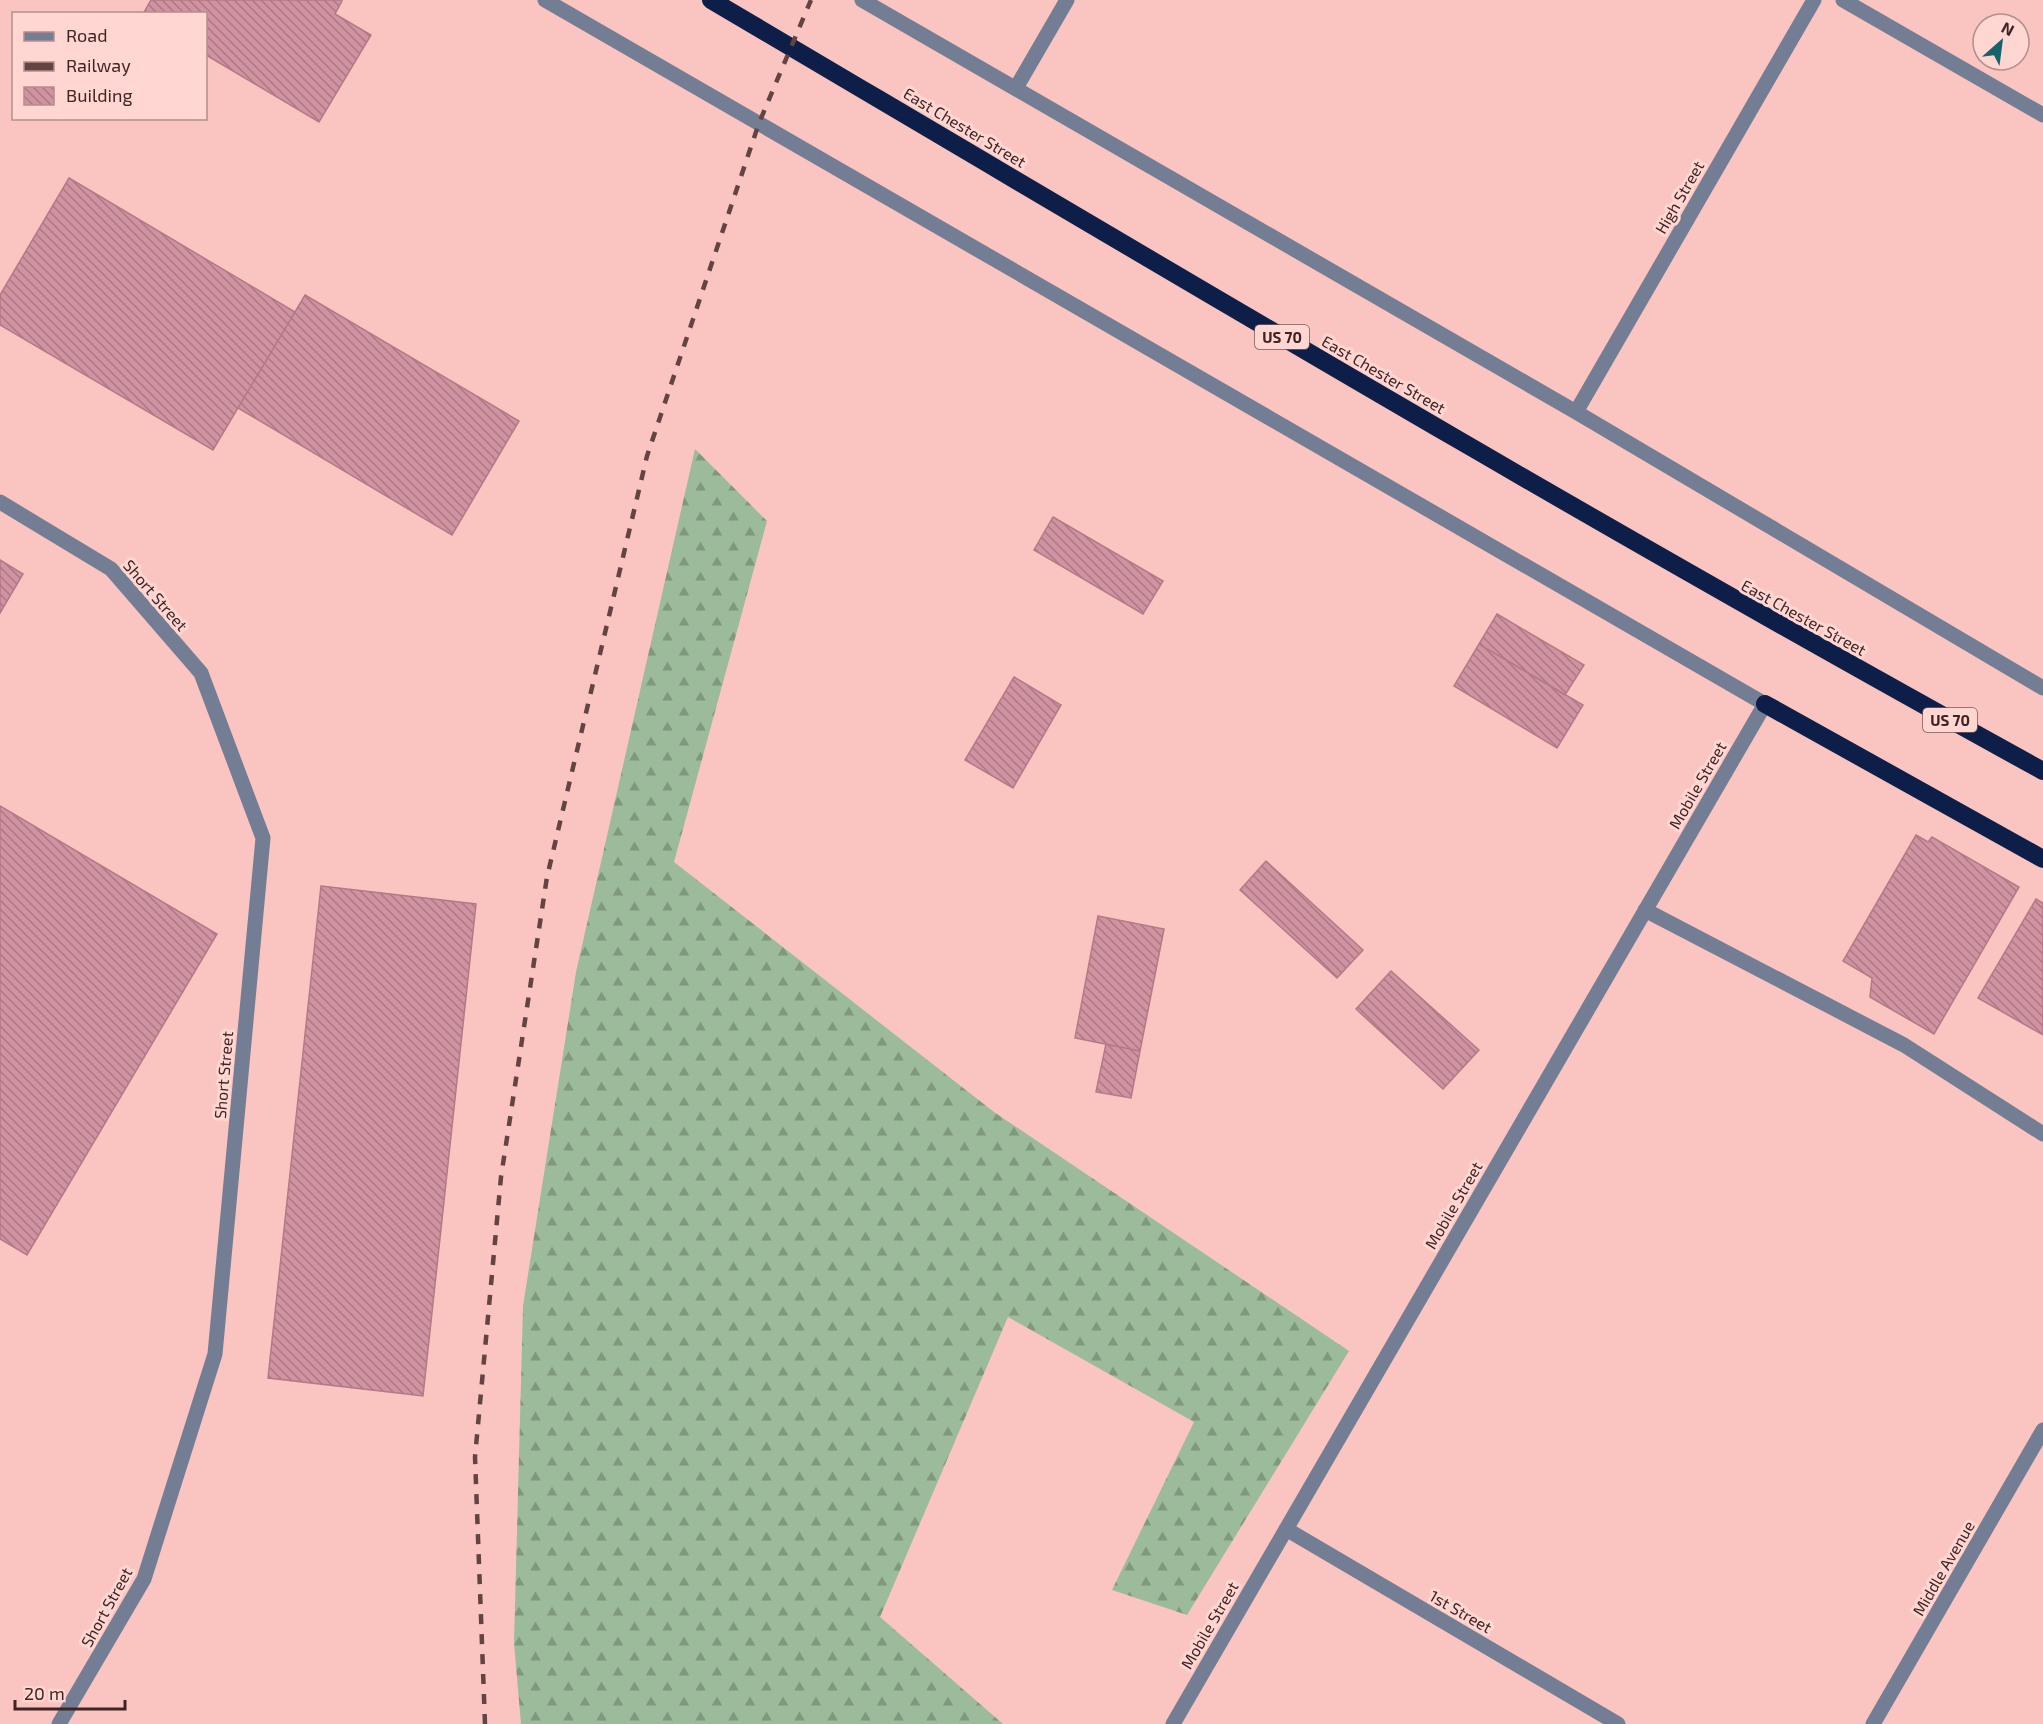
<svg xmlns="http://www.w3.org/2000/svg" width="2043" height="1724" font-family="'Exo 2',sans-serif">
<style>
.forest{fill:url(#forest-firs)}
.building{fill:url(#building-back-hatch);stroke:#b47986;stroke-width:1.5}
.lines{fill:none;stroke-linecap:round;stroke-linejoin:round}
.minor{stroke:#737e94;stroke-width:15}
.highway{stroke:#0d1e48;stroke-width:18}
.rail{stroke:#634443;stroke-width:4.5;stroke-dasharray:10 10;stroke-linecap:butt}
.labels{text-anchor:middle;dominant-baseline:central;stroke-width:6;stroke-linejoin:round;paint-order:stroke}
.shield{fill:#ffd6d2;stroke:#785a58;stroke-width:1.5}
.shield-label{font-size:15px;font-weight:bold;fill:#3e2524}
.street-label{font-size:16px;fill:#3e2524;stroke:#ffd6d2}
</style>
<defs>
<pattern id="forest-firs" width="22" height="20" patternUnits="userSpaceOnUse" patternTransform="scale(1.5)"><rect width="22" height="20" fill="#9bbb9b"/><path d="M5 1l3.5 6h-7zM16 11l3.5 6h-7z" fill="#80987e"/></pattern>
<pattern id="building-back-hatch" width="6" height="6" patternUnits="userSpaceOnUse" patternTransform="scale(1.5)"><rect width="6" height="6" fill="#d193a1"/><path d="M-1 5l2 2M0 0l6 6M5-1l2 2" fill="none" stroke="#ab7883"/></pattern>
</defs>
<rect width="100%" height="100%" fill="#fac5c0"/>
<path class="forest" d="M695 449 767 521 674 862 994 1112 1349 1351 1187 1615 1112 1590 1194 1422 1008 1317 880 1617 1003 1724H521L514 1643 523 1306 576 972Z"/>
<path class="building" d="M151 0H341L342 1 335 14 371 35 319 122 206 55V14H143Z
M69 178 295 312 213 450 0 325V295Z
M305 295 519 421 452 535 238 408Z
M1053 517 1163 581 1143 614 1034 550Z
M0 560 23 574 0 613Z
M1497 614 1584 665 1565 695 1479 644Z
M1479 644 1583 705 1557 748 1454 686Z
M1014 677 1061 705 1013 788 965 760Z
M0 806 217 934 27 1255 0 1239Z
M1916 835 1928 842 1932 837 2019 887 1934 1034 1870 997 1872 978 1843 961Z
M1266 861 1363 950 1337 978 1240 890Z
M321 886 476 904 423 1396 268 1378Z
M2036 899 2043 903V1035L1978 998Z
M1098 916 1164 929 1140 1051 1075 1038Z
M1391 971 1479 1050 1443 1089 1356 1009Z
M1106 1044 1140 1051 1131 1098 1096 1092Z"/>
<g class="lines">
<path class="minor" d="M545 0 1765 704 1173 1724
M862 0 1576 412 2043 688
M1843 0 2043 115
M1016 88 1067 0
M1576 412 1814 0
M0 502 111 569 201 673 263 838 215 1354 144 1579 59 1724
M1645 910 1904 1045 2043 1134
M1286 1529 1618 1724
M1873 1724 2043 1430"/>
<path class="highway" d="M711 0C1153 261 1593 524 2043 771
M1765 704 2043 859"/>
<path class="rail" d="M485 1724 475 1457 501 1177 547 877 647 456 759 123 811 0"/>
</g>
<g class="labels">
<g class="shield">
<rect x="1255" y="325" width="54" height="24" rx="4.5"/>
<rect x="1923" y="708" width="54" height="24" rx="4.5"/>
</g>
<g class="shield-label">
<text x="1282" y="337">US 70</text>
<text x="1950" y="720">US 70</text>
</g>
<g class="street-label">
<text transform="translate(965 127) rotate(31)">East Chester Street</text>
<text transform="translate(1679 197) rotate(-60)">High Street</text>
<text transform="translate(1384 374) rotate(30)">East Chester Street</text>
<text transform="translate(156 595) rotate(49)">Short Street</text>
<text transform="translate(1804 617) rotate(29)">East Chester Street</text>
<text transform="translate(1697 785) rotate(-60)">Mobile Street</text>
<text transform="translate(223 1075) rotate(-85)">Short Street</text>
<text transform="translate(1453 1205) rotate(-60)">Mobile Street</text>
<text transform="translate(1943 1568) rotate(-60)">Middle Avenue</text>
<text transform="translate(106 1607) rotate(-61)">Short Street</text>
<text transform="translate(1461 1611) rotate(30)">1st Street</text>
<text transform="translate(1209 1625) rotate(-60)">Mobile Street</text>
</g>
</g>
<rect x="12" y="12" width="195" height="108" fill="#ffd6d2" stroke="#b28f8c" stroke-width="1.5"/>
<rect x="24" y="32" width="30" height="9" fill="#737e94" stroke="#b28f8c" stroke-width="1.5"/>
<text x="66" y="42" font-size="18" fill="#3e2524">Road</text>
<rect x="24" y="62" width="30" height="9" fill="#634443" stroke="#b28f8c" stroke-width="1.5"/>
<text x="66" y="72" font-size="18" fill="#3e2524">Railway</text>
<rect x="24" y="87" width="30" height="18" fill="url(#building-back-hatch)" stroke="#b28f8c" stroke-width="1.5"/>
<text x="66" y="102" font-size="18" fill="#3e2524">Building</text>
<g transform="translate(2001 42) rotate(28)"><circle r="28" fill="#ffd6d2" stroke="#b28f8c" stroke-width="1.5"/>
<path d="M0-4.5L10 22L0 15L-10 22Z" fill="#16646b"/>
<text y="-9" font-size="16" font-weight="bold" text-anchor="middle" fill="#3e2524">N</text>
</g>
<path d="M15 1700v9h110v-9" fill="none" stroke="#3e2524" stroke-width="3"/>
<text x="24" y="1700" font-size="18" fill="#3e2524" stroke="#ffd6d2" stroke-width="4.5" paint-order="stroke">20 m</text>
</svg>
